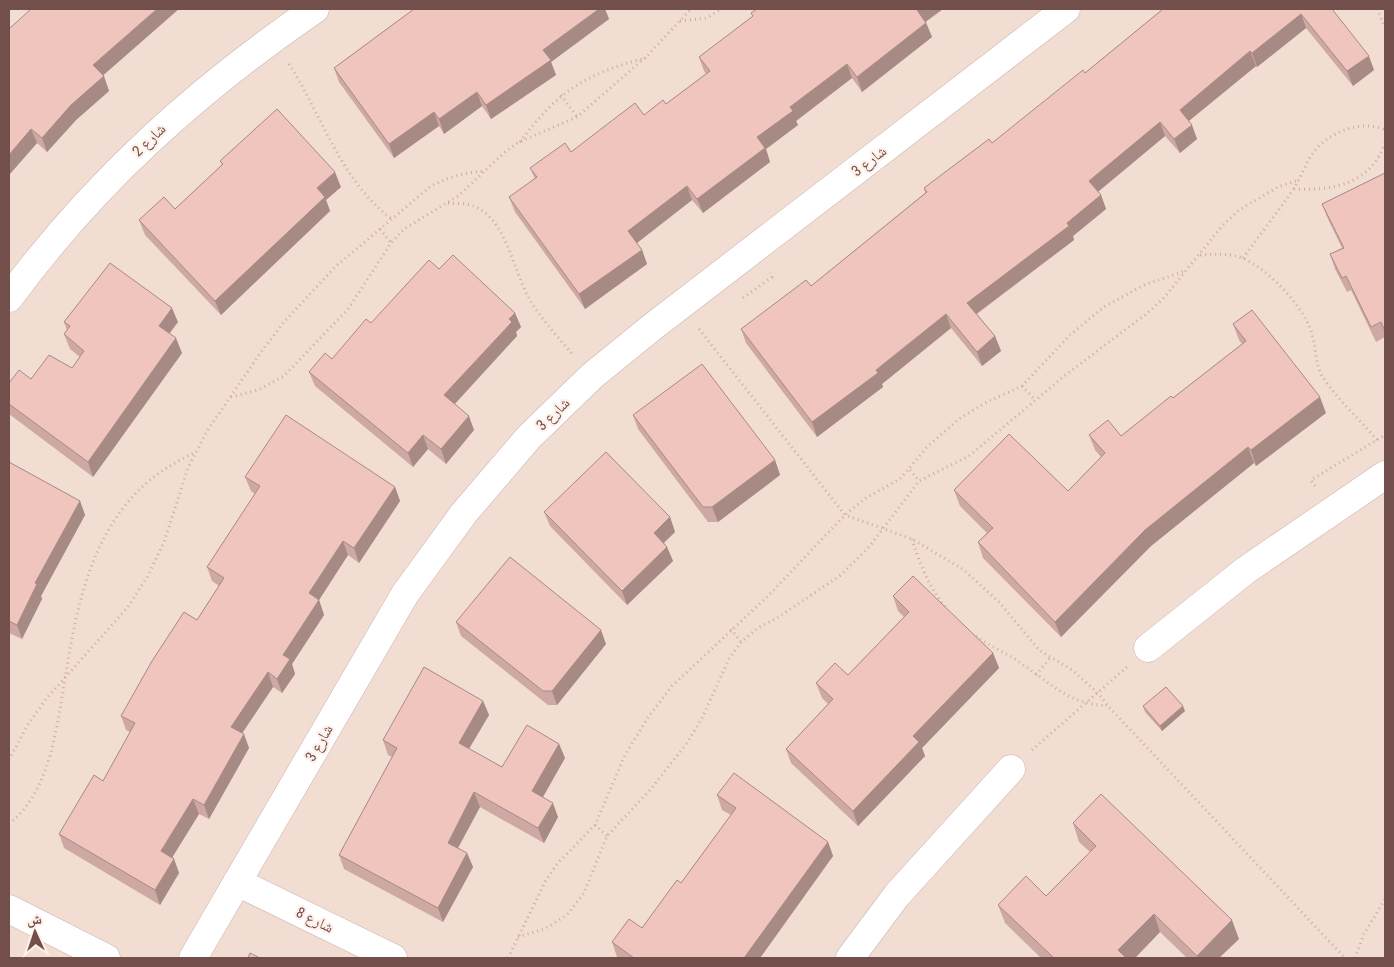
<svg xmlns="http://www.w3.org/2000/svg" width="1394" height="967" font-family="'Roboto Condensed','Noto Naskh Arabic',sans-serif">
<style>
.residential{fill:#f2ddd3}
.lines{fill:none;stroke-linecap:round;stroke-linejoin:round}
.minor-casing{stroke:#ceb4ae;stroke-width:29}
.path{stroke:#d4a8a0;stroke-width:3;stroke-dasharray:1 4;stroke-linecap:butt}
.minor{stroke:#fff;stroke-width:28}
.wall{fill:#cea9a3}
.shaded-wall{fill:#a78a84}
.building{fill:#efc5bd;stroke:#a78a84}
.labels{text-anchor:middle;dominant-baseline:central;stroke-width:4.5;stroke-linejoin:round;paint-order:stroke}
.street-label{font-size:15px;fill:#734f4b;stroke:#fef1ea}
</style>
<rect width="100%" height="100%" fill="#fbede4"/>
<path class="residential" d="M9 9H1385V958H9Z"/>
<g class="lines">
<g class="minor-casing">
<path id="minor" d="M9 298C94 182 197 90 315 9
M1148 648 1246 570 1385 475
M237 882 393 958
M9 909 106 958
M193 958 405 594 464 513 529 437 592 376 651 328 1066 9
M850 958 897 895 1011 769"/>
</g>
<path class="path" d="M1377 9 1385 27
M680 21 707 18 721 9
M289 64C323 117 341 182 393 220
M561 95 577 117
M520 142C556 93 586 73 646 58
M1294 189C1333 191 1371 184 1385 143
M448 203C454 204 461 203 467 204 506 212 512 270 530 300 542 320 558 337 573 355
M380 229 391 243
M1200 255C1215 254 1228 253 1242 258 1267 268 1300 303 1310 328 1317 345 1314 365 1324 379 1339 401 1360 420 1377 440
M1243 258C1259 236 1277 213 1293 190 1301 178 1305 164 1313 153 1328 132 1362 119 1385 130
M743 298 772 277 770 273
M699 329 845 515 912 539 964 570 1000 603 1039 650 1072 670 1098 693 1108 706 1345 958
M1022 386 1035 400
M231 397 258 390 284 376 348 309 391 243 404 229 458 196 506 151 519 142 577 117 646 57 691 9
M910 470 919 481
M1315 486 1311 480 1385 435
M912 539C920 565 929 587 946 608
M731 629 741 642
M976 636C990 647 1008 653 1022 664 1055 686 1065 702 1107 706
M1036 675 1050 658
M1032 750 1127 667
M9 760 27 726 46 699 128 607 148 576 164 542 188 468 207 431 261 352 284 322 335 267 431 186C449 177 466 172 486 171
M9 824C43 797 53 750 60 709 73 632 82 544 142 487 158 472 176 462 195 452
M595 825 607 836
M518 937 544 929 567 915 584 893 607 836 650 790 687 743 702 718 729 659 741 642 758 628 777 618 841 575 869 547 919 481 969 456 1063 377 1150 311 1163 299 1222 226 1239 210 1278 187 1299 180
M508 958 546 880 557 864 595 825 625 755 647 719 672 686 767 597 845 515 866 498 900 479 928 446 959 419 985 403 1022 386 1070 335 1104 307 1144 285 1185 271
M1355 958 1364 934 1385 899"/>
<use href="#minor" class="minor"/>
</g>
<path class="wall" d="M414 9H605L609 19 551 62 556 75 491 119 482 106 444 134 439 126 394 158 339 82 334 68Z
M757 9H943L926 22 932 37 862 92 852 78 796 121 798 125 766 149 770 162 703 213 692 200 637 243 642 250 647 264 585 309 515 212 509 197 535 179 530 168 571 152 666 104 706 74 704 71 699 57 753 17 751 13Z
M1163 9H1332L1374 70 1353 86 1306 28 1257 67 1256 66 1189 121 1197 139 1180 153 1165 136 1098 192 1101 195 1106 209 1073 236 1074 240 977 314 995 336 1001 351 982 366 951 328 882 384 883 387 817 437 746 343 741 329 811 286 925 193 924 188 992 143 1085 73Z
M9 29 103 75 109 91 76 120 47 152 37 143 9 175Z
M220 161 341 187 326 200 330 211 221 315 145 235 139 220 175 209 222 165Z
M1385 173V337L1376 342 1351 290 1347 292 1335 269 1330 254 1342 248 1328 219 1322 204Z
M439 269 515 313 521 327 516 332 517 336 455 404 474 430 446 464 428 449 413 467 315 386 309 372 332 359Z
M64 322H178L170 333 182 353 93 477 9 414V383L31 379 72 368 80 357 70 349 64 334 67 330Z
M1233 324 1326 413 1256 466 1254 463 1151 546 1061 637 983 558 978 542 987 533 960 506 954 490 1068 491 1101 457 1095 450 1089 435 1121 436 1173 398 1242 344 1239 340Z
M633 415 775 460 780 475 718 522H708L638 429Z
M9 462 80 501 85 515 41 596 42 599 22 639 9 633Z
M245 477 395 487 400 501 359 563 348 555 319 600 324 615 292 664 295 674 282 693 273 687 242 733 249 748 209 819 199 814 172 857 174 859 179 873 160 905 64 848 59 834 103 781 130 732 126 730 121 716 197 620 219 586 212 581 207 567 255 494 251 491Z
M544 512 670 517 675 532 664 543 667 547 673 561 627 605 550 526Z
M893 596 993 653 999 668 922 748 925 756 858 826 791 763 786 749 828 704 822 698 816 683 848 675 904 617 898 611Z
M456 622 606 644 557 705H548L461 636Z
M483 701 489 715 469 749 502 767 559 744 565 758 542 797 558 817 544 843 480 807 458 848 467 853 473 867 443 922 344 869 339 855 392 757 388 755 383 740Z
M1143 706 1185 711 1162 731 1145 712Z
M717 795 828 842 833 856 760 958H619L617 957 612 942 642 928 681 883 731 815 722 810Z
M1073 823 1239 939 1219 958H1187L1160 932 1135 958H1041L1005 923 998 905 1046 896 1090 852 1079 842Z"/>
<path class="shaded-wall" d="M157 9H179L99 79 93 65Z
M599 9H605L609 19 551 62 556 75 491 119 486 105 543 50Z
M918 9H943L922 24 917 10Z
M1301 14 1306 28 1257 67 1252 53Z
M926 23 932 37 862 92 857 77Z
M1250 51 1256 66 1185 124 1180 110Z
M1369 56 1374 70 1353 86 1347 71Z
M847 64 852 78 796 121 798 125 766 149 770 162 703 213 697 199 757 137 790 107Z
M104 76 109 91 76 120 47 152 42 138 71 105Z
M477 92 482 106 444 134 439 119Z
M434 112 439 126 394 158 389 144Z
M1160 122 1165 136 1094 195 1089 181Z
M1192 125 1197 139 1180 153 1174 139Z
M31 129 37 143 9 175V155Z
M335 172 341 187 326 200 330 211 221 315 215 301 317 188Z
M687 186 692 200 633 246 628 231Z
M1101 195 1106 209 1073 236 1074 240 972 317 967 303Z
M642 250 647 264 585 309 579 294Z
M172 308 178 322 164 340 159 326Z
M515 313 521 327 516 332 517 336 449 410 444 395Z
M946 314 951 328 882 384 883 387 817 437 812 422Z
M995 336 1001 351 982 366 977 352Z
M176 338 182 353 93 477 88 462Z
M1320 397 1326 413 1256 466 1251 450Z
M469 416 474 430 446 464 441 449Z
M423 435 428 449 413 467 408 453Z
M1248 447 1254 463 1151 546 1061 637 1055 622 1145 530Z
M775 460 780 475 718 522 712 507Z
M395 487 400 501 359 563 354 548Z
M80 501 85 515 41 596 42 599 22 639 17 625 35 583Z
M670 517 675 532 659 547 654 533Z
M343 541 348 555 319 600 324 615 292 664 295 674 282 693 277 679 283 655 309 593Z
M667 547 673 561 627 605 622 591Z
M601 630 606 644 557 705 552 691Z
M993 653 999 668 922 748 925 756 858 826 853 811 913 736Z
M268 672 273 687 237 741 231 727Z
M483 701 489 715 464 757 459 743Z
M1183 706 1185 711 1162 731 1160 726Z
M244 734 249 748 209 819 204 805Z
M559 744 565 758 538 806 532 791Z
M474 792 480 807 453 857 448 843Z
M193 799 199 814 167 866 161 851Z
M553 803 558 817 544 843 538 828Z
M828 842 833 856 760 958H744Z
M467 853 473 867 443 922 438 908Z
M174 859 179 873 160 905 155 890Z
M1154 914 1160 932 1135 958H1121L1118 950Z
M1232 920 1239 939 1219 958H1198L1197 956Z"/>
<path class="building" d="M31 9H157L93 65 104 76 71 105 42 138 31 129 9 155V29Z
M414 9H599L543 50 551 60 486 105 477 92 439 119 434 112 389 144 334 68Z
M757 9H918L917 10 926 23 857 77 847 64 790 107 793 111 757 137 765 148 697 199 687 186 628 231 642 250 579 294 509 197 537 177 530 168 565 143 571 152 635 103 644 115 663 100 666 104 710 71 699 57 753 16 751 13Z
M1163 9H1332L1369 56 1347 71 1301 14 1252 53 1250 51 1180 110 1192 125 1174 139 1160 122 1089 181 1101 195 1067 223 1069 226 967 303 995 336 977 352 946 314 876 370 878 373 812 422 741 329 806 280 811 286 927 192 924 188 989 139 992 143 1083 70 1085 73Z
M277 109 335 172 317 188 325 197 215 301 139 220 164 197 175 209 223 164 220 161Z
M1385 173V331L1381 322 1371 327 1346 276 1342 278 1330 254 1344 248 1322 204Z
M453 255 515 313 509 319 512 322 444 395 469 416 441 449 423 435 408 453 309 372 325 353 332 359 366 319 371 323 429 260 439 269Z
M110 263 172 308 159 326 176 338 88 462 9 404V383L19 370 31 379 49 355 72 368 84 351 64 334 70 326 64 322Z
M1252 310 1320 397 1251 450 1248 447 1145 530 1055 622 978 542 993 528 954 490 1009 434 1068 491 1105 453 1089 435 1108 420 1121 436 1171 396 1173 398 1246 341 1233 324Z
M702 364 775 460 712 507H703L633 415Z
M286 415 395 487 354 548 343 541 309 593 319 600 283 655 290 659 277 679 268 672 231 727 244 734 204 805 193 799 161 851 174 859 155 890 59 834 94 775 103 781 135 723 121 716 152 661 184 612 197 620 224 578 207 567 260 486 245 477Z
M606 452 670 517 654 533 667 547 622 591 544 512Z
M9 462 80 501 35 583 37 584 17 625 9 621Z
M510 557 601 630 552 691H543L456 622Z
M913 576 993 653 913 736 919 742 853 811 786 749 833 699 816 683 835 663 848 675 909 612 893 596Z
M424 667 483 701 459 743 502 767 527 725 559 744 532 791 553 803 538 828 474 792 448 843 467 853 438 908 339 855 397 748 383 740Z
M1166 687 1183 706 1160 726 1143 706Z
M734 773 828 842 744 958H634L612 942 629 919 642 928 677 880 681 883 736 808 717 795Z
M1101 794 1232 920 1197 956 1154 914 1118 950 1126 958H1054L998 905 1026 876 1046 896 1096 846 1073 823Z
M250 953 260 958H248Z"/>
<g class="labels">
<g class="street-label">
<text transform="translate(149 140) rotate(-44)">شارع 2</text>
<text transform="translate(869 161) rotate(-38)">شارع 3</text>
<text transform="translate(553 414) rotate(-44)">شارع 3</text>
<text transform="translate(319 743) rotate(-60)">شارع 3</text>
<text transform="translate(315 920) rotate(26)">شارع 8</text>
</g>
</g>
<rect width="1394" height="967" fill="none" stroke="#734f4b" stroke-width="20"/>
<g transform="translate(35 932) rotate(357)" stroke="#fef1ea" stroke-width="4" paint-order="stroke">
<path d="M0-4L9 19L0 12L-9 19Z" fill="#734f4b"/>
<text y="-8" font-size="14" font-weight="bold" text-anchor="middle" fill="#734f4b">ش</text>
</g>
</svg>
